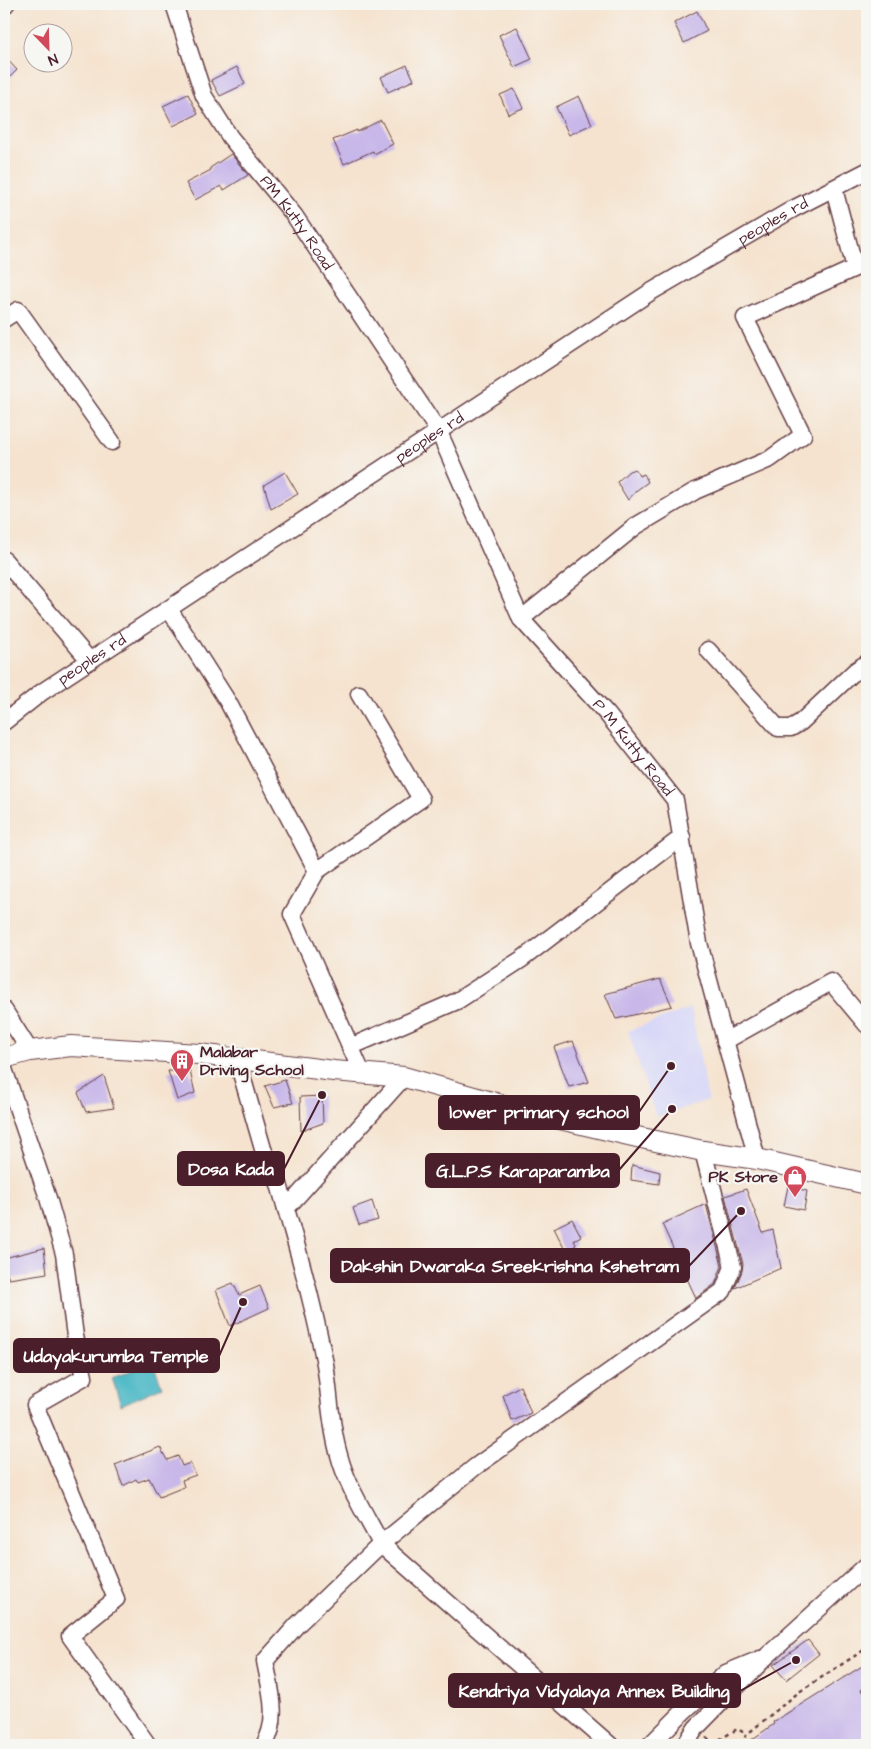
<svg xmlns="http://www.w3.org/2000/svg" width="871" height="1749" font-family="'Architects Daughter',sans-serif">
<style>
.built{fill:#d7d7f8}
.water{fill:#4ab7c5;stroke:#4a6b78}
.building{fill:#c8b7e9}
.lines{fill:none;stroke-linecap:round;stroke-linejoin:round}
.minor-casing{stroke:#643c44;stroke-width:19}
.major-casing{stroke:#643c44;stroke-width:22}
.path{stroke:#643c44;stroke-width:2.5;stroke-dasharray:4 4;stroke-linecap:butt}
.minor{stroke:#fff;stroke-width:16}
.major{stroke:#fff;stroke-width:20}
.labels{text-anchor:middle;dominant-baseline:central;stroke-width:4.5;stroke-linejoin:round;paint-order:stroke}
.street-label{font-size:16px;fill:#4a1f2b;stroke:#f6f6f2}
.poi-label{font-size:16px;font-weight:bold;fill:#4a1f2b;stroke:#f6f6f2;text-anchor:start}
.leader{fill:none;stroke:#4a1f2b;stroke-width:2}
.callout-dot{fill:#4a1f2b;stroke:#f6f6f2;stroke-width:2}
.callout{fill:#4a1f2b;stroke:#4a1f2b;stroke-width:2}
.callout-label{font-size:18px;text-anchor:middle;font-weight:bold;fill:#fff}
</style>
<rect width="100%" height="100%" fill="#f6f6f2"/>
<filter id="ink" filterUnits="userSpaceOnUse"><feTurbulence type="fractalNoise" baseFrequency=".02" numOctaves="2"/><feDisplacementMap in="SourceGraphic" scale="10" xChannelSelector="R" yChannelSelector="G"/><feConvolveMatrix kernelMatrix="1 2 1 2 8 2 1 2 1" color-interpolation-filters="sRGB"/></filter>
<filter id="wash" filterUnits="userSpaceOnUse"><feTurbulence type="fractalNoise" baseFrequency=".0096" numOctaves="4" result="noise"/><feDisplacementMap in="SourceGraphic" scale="20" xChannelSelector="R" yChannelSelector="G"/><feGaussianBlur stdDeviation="1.12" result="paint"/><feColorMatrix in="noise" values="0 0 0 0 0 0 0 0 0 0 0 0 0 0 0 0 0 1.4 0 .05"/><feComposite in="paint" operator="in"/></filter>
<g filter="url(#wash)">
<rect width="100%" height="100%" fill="#f5e3cf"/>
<path class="built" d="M691 1008 708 1100 656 1117 628 1031Z"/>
<path class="water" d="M153 1362 162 1387 121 1405 112 1378Z"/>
<g id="blocks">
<path class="building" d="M697 11 707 31 684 43 674 23Z
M517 27 532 59 514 67 499 35Z
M4 56 17 70 4 83Z
M407 65 414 80 388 92 381 77Z
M237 67 245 84 220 96 211 80Z
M514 89 523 108 508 114 500 95Z
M188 94 198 114 173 126 163 106Z
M579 96 592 124 569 135 556 107Z
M381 120 393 144 374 154 373 151 344 164 333 140 357 130V132Z
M231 154 248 175 224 190 221 186 195 200 186 183 211 170 210 168Z
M635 469 639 476 644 474 648 482 637 490 628 500 617 482 629 471Z
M285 472 298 494 271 509 264 485Z
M660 979 672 1006 616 1019 605 994Z
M573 1041 589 1082 569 1087 554 1047Z
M168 1071H190L195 1093 177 1100Z
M104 1076 114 1108 86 1112 78 1093Z
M285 1080 293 1103 274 1107 265 1086Z
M322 1096 323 1123 301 1131 300 1097Z
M632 1165 660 1172 659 1184 631 1180Z
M788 1186 807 1191 804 1210 784 1206Z
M746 1189 763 1233 773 1230 781 1268 735 1288 742 1271 743 1264 725 1196Z
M372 1201 378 1220 359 1225 353 1208Z
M706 1204 722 1266 715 1284 696 1298 662 1224Z
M572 1219 581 1236 574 1240 576 1245 566 1252 554 1228Z
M44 1248 47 1273 9 1279 4 1267V1258Z
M233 1283 239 1295 260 1286 269 1308 230 1326 216 1290Z
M520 1386 531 1413 512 1421 503 1395Z
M160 1447 167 1460 178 1456 182 1466 190 1463 196 1475 182 1480 184 1487 159 1497 149 1478 138 1482 136 1479 123 1486 115 1465Z
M808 1640 819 1654 786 1680 773 1665Z
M867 1663V1686L861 1690 867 1698V1745H744L774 1724 773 1722Z"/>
</g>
</g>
<g filter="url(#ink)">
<use href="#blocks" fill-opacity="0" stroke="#643c44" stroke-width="1"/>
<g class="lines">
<g class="minor-casing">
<g id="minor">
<path id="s1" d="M174 4 204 96 230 137 294 215 439 432 521 619 607 714 675 800 699 943 757 1159"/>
<path d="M4 6 6 4"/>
<path d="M4 319 18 310 112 442"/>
<path d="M4 560 90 661"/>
<path d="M169 609 228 702 317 871"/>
<path d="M521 619 636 526 695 491 770 459 803 435 745 318 855 268 834 189"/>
<path d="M708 650 778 728H791L801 722 855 671 867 663"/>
<path d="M359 694 421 799 317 871 292 914 362 1073"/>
<path id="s2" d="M4 722 42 692 649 293 793 209 867 171"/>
<path d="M4 1010 30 1051"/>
<path d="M725 1041 831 982 867 1025"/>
<path d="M350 1047 457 1001 522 959 682 837"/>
<path d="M237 1059 263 1149 279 1184 286 1209"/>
<path d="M4 1069 48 1198 64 1254 75 1336 84 1377 35 1405 116 1599 70 1636 148 1745"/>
<path d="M404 1077 286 1209C301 1260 315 1312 325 1364 330 1395 330 1425 339 1455 347 1486 366 1515 381 1544L475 1467 723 1291 733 1267 703 1151"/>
<path d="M264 1745C280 1720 270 1688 265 1661L297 1625 381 1544 610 1745"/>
<path d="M650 1745 684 1711 726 1673 760 1659"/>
<path d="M685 1745 696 1728 767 1656 867 1565"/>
</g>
</g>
<g class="major-casing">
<path id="major" d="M4 1058 30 1051 71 1046 199 1054 334 1071 404 1077 513 1108 637 1137 703 1151 757 1159 867 1184"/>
</g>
<path class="path" d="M706 1737 714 1743 737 1729 747 1734
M742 1745 746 1735 799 1692 867 1648"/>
<use href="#minor" class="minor"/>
<use href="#major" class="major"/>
</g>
</g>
<defs>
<g id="building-pin" transform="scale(1.25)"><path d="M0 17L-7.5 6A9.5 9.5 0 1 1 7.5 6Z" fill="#d1495b" stroke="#f6f6f2"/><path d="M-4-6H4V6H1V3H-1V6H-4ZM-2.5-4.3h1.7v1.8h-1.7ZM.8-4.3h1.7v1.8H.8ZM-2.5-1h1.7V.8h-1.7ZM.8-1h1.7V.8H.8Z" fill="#fff"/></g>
<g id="shop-pin" transform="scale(1.25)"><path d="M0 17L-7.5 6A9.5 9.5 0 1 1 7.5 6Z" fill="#d1495b" stroke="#f6f6f2"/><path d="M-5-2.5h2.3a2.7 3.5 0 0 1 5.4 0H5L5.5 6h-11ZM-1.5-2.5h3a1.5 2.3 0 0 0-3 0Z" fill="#fff"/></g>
</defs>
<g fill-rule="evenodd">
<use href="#building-pin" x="182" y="1061"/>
<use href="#shop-pin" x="795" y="1177"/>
</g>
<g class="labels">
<g class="street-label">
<text stroke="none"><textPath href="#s2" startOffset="918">peoples rd</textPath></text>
<text stroke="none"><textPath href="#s1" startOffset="254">PM Kutty Road</textPath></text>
<text stroke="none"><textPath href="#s2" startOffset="512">peoples rd</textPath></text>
<text stroke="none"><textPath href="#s2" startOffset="108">peoples rd</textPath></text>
<text stroke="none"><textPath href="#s1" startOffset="882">P M Kutty Road</textPath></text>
</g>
<g class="poi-label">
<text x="200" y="1052">Malabar<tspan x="200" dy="18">Driving School</tspan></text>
<text x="778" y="1177" text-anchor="end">PK Store</text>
</g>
</g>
<path class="leader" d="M671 1066L639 1112M322 1095L284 1169M672 1109L619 1170M741 1211L689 1266M243 1302L219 1356M796 1660L740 1691"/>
<g class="callout-dot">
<circle cx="671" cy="1066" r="5"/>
<circle cx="322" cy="1095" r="5"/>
<circle cx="672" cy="1109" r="5"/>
<circle cx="741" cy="1211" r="5"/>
<circle cx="243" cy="1302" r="5"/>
<circle cx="796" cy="1660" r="5"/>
</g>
<g class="callout">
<rect x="439" y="1096" width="200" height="33" rx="5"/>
<rect x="178" y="1152" width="106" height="33" rx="5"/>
<rect x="426" y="1154" width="193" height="33" rx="5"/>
<rect x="331" y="1249" width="358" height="33" rx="5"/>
<rect x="14" y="1339" width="205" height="33" rx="5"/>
<rect x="449" y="1674" width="291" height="33" rx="5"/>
</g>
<g class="callout-label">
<text x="539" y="1118">lower primary school</text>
<text x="231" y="1175">Dosa Kada</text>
<text x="523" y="1177">G.L.P.S Karaparamba</text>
<text x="510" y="1272">Dakshin Dwaraka Sreekrishna Kshetram</text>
<text x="116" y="1362">Udayakurumba Temple</text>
<text x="594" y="1697">Kendriya Vidyalaya Annex Building</text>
</g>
<rect width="871" height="1749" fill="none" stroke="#f6f6f2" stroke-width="20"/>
<g transform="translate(48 48) rotate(157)"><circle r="24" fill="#f6f6f2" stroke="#b1a0a2"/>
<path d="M0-4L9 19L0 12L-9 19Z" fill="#d1495b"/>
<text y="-8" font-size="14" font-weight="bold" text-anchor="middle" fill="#4a1f2b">N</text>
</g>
</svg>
